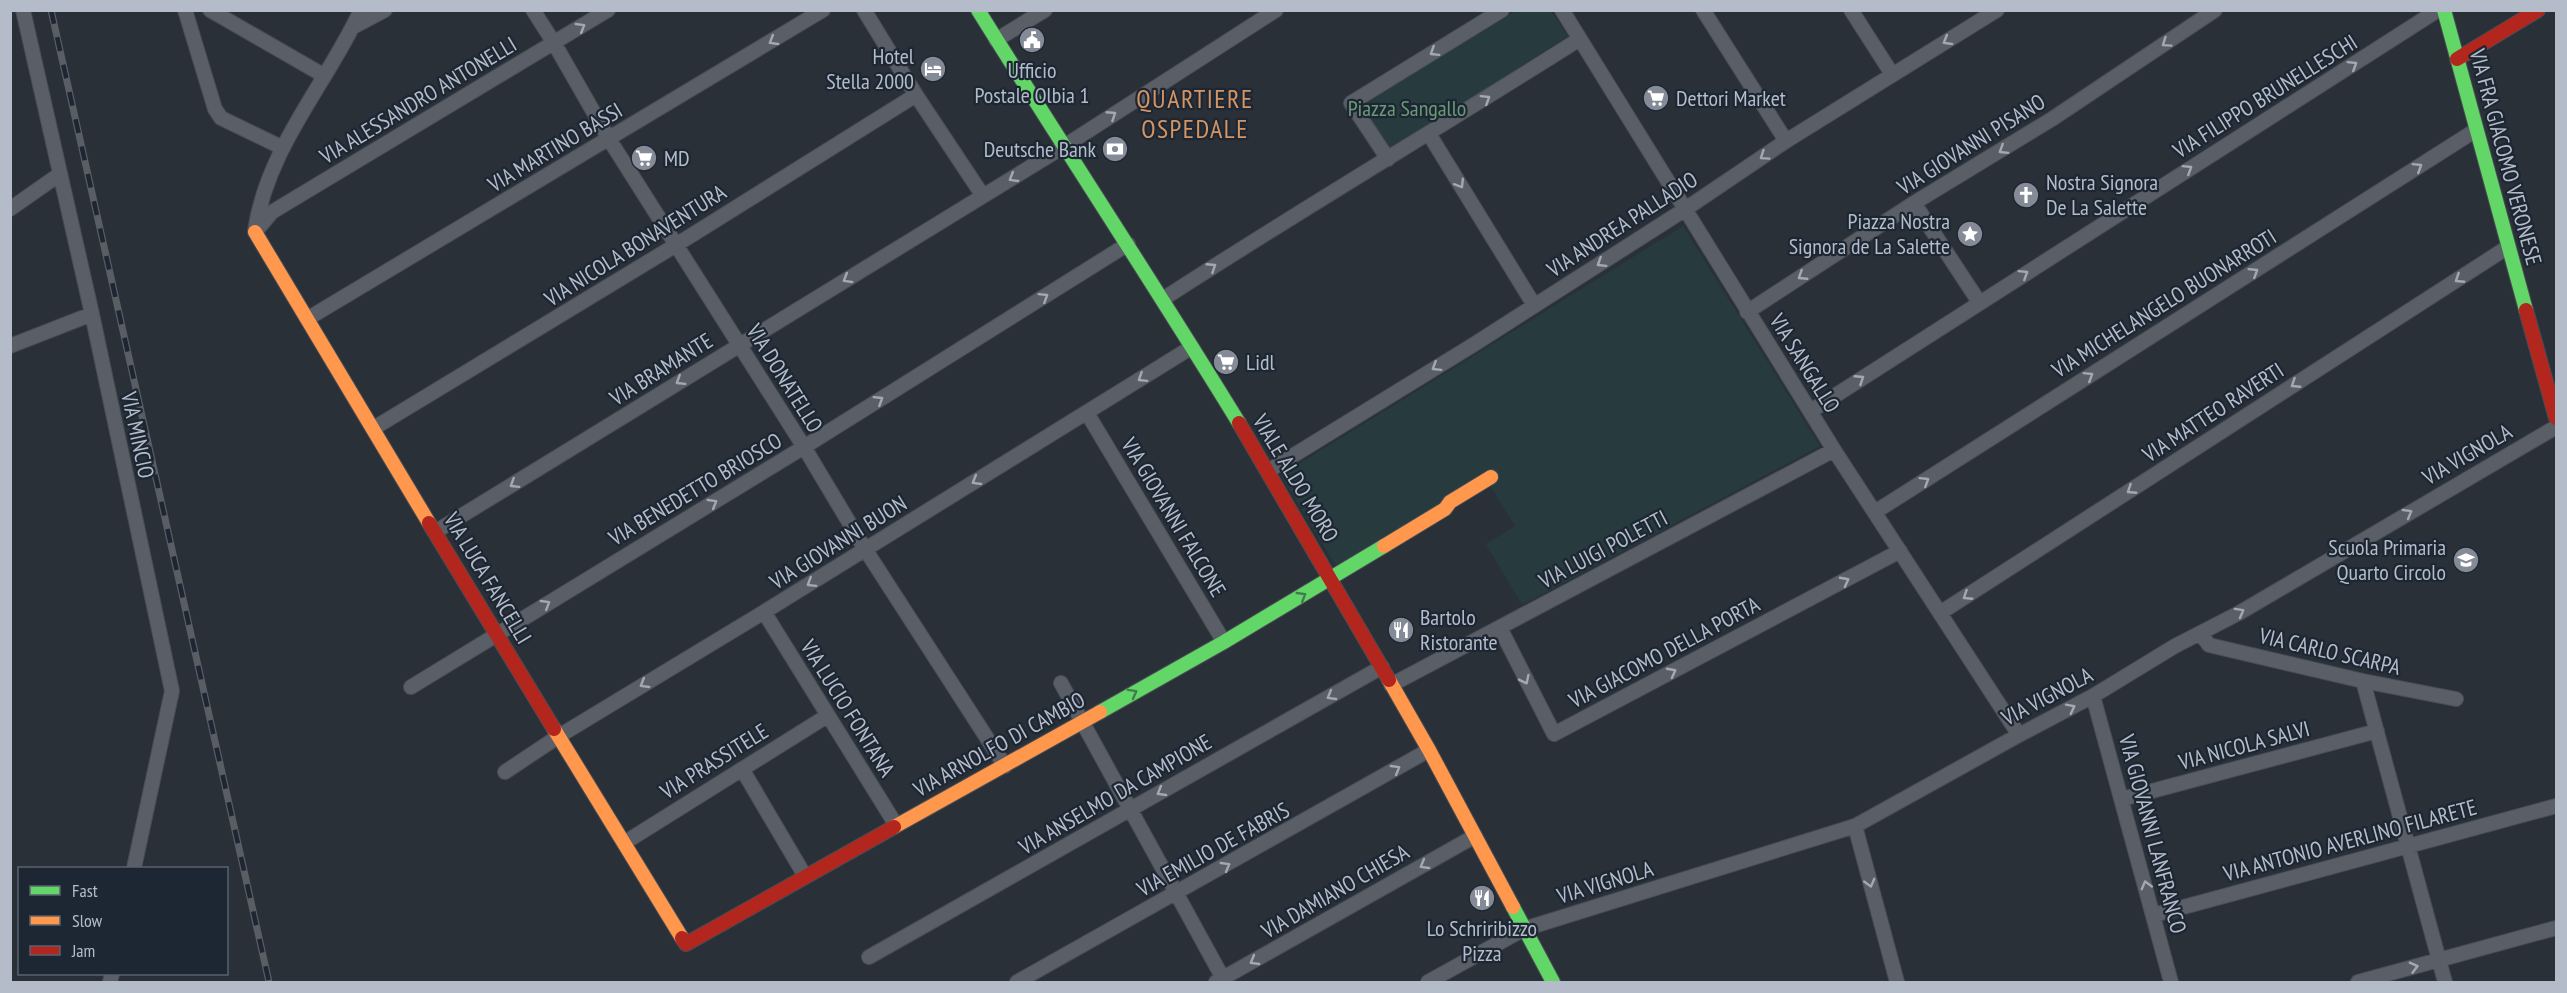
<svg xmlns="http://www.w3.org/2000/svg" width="2567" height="993" font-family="'PT Sans Narrow',sans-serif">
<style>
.green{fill:#273a3e}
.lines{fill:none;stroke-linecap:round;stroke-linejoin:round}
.street-casing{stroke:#484c53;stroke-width:16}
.fast-casing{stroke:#484c53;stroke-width:16}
.slow-casing{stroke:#484c53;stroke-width:16}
.jam-casing{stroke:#484c53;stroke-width:16}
.street{stroke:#5a5e66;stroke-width:14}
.fast{stroke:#63d668;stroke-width:14}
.slow{stroke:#ff974d;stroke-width:14}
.jam{stroke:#b3261e;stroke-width:14}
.rail-casing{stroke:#595d64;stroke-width:7}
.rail{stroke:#1d2633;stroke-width:4.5;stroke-dasharray:14;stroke-linecap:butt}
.oneway{stroke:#a2a9b5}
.oneway2{stroke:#407e4e}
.labels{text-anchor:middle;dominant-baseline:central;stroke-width:4.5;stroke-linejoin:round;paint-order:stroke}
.poi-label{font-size:22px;fill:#b4bcc9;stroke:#1d2633;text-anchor:start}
.street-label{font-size:22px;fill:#b4bcc9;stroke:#1d2633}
.park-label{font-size:22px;fill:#6b9a76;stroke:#1d2633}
.quarter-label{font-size:26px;letter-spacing:1.5px;fill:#d59563;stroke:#1d2633}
</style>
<rect width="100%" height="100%" fill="#2a3038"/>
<path class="green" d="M1516 11H1551L1568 36 1389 151 1359 106Z
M1683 226 1820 446 1522 605 1486 544 1515 526 1486 479 1337 568 1281 475Z"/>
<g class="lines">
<g class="street-casing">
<path id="street" d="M23 10 92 314 172 691 134 868
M185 10 215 109 221 118 283 148
M210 10 323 75
M533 10 554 43 609 139 804 447 865 549 1005 766
M864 10 916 95 983 196
M1562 10 1834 450 2019 735
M1703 10 1786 141
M1851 10 1892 74
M353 27 385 10
M996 40 1045 10
M1429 134 1534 305
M1388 159 1351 103 1502 10
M1914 203 1979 302
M10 209 60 174
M255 231C267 148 326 85 361 10
M255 232 272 212 608 10
M1163 299C1300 210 1441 127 1578 40
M1747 312 1914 203 2052 119 2215 10
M307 319 823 10
M10 346 92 314
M1811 411 2438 10
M1087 413 1224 642
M374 428 676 245 916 95
M1268 471 1473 345 1684 210 1786 141 1997 10
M1875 512 2476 130
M435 532 1063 147 1276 10
M764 612 896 825
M1940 613 2508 247
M1500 628 1554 734 1900 551
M2200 633 2209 645 2363 681 2456 699
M2363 681 2445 982
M1061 683 1225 982
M1391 685 1834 450
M411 687 804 447 1128 244
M2093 696 2171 982
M742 769 805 876
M505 772 559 736 764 612 1192 347
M2122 799 2377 731
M1855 826 1897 982
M624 843 827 716
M2154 915 2556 806
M869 957 1382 667
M110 982 112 974
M1017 982 1429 750
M1216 982 1475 836
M1428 982 1524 929 1855 826 2019 735 2093 696 2175 646 2239 613 2556 427
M2358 982 2556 928"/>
</g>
<g class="fast-casing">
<path id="fast" d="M978 10C1064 148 1154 284 1239 423
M2444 10 2526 310
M1100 712 1224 642 1384 546
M1513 907 1553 982"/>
</g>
<g class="slow-casing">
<path id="slow" d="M255 232 429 523
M1384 546 1445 509 1450 502 1491 477
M1389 680 1429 750 1513 907
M554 729 682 938
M894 827 1100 712"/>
</g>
<g class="jam-casing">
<path id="jam" d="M2457 59 2538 10
M2526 310 2556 418
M1239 423 1389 680
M429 523 554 729
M682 938 686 944 894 827"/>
</g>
<use href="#street" class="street"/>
<use href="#fast" class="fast"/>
<use href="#slow" class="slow"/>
<use href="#jam" class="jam"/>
<g class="rail-casing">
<path id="rail" d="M51 10 269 982"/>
</g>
<use href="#rail" class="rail"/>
</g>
<defs><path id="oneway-chevron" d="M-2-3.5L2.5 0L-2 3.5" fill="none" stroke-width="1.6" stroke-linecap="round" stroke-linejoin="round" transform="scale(1.5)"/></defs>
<g class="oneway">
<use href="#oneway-chevron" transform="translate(581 27) rotate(-31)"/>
<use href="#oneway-chevron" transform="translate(773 41) rotate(149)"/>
<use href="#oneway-chevron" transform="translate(1947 41) rotate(149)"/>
<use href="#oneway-chevron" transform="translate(2166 43) rotate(146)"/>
<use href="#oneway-chevron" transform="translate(1434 52) rotate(148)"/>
<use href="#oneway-chevron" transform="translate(2353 65) rotate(-32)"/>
<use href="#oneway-chevron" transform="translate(1486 99) rotate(-32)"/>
<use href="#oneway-chevron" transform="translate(1112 115) rotate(-33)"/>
<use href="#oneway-chevron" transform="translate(2003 150) rotate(148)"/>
<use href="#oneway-chevron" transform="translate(1764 156) rotate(146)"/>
<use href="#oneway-chevron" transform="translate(2418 167) rotate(-32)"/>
<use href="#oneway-chevron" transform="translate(2188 169) rotate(-32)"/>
<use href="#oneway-chevron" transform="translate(1013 178) rotate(149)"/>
<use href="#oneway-chevron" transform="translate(1460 184) rotate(58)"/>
<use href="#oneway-chevron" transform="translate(1601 263) rotate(148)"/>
<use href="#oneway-chevron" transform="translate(1212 267) rotate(-33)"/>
<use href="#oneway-chevron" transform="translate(2254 272) rotate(-32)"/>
<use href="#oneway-chevron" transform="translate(2024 274) rotate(-32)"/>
<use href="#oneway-chevron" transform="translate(1802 276) rotate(147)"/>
<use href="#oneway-chevron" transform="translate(847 279) rotate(149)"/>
<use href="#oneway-chevron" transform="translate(2459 279) rotate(147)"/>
<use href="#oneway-chevron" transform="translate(1044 297) rotate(-32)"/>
<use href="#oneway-chevron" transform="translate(1436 367) rotate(148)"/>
<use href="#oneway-chevron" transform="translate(2089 376) rotate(-32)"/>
<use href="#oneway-chevron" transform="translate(1142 378) rotate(148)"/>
<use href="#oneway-chevron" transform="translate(1860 379) rotate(-33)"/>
<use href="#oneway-chevron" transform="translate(680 381) rotate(148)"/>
<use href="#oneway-chevron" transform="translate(2295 384) rotate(147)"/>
<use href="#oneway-chevron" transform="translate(879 400) rotate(-32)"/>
<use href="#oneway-chevron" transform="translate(976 481) rotate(149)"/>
<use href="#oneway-chevron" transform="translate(1925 481) rotate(-32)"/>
<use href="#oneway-chevron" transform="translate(514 484) rotate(148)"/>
<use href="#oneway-chevron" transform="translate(2131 490) rotate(147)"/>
<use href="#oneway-chevron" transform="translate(713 503) rotate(-31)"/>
<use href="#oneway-chevron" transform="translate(2408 513) rotate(-30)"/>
<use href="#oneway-chevron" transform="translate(1845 581) rotate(-28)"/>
<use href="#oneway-chevron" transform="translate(811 583) rotate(148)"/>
<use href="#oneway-chevron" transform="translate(1967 596) rotate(147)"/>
<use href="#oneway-chevron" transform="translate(546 604) rotate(-31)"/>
<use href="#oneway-chevron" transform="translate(2240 612) rotate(-29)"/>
<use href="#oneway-chevron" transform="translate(1672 672) rotate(-28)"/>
<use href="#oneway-chevron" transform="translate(1525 680) rotate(64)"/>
<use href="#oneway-chevron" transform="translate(644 684) rotate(149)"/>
<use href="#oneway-chevron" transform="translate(1331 696) rotate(150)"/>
<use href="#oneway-chevron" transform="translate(2071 708) rotate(-27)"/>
<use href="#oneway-chevron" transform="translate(1396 769) rotate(-30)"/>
<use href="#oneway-chevron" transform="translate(1161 792) rotate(150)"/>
<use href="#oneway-chevron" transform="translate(1424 865) rotate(150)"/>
<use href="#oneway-chevron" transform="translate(1226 866) rotate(-30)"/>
<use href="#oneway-chevron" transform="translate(1870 883) rotate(75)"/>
<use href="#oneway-chevron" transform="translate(2146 885) rotate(-105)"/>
<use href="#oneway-chevron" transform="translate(1254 961) rotate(150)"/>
<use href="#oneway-chevron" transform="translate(2414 967) rotate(-15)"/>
</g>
<g class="oneway2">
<use href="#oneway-chevron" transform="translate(1302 596) rotate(-31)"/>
<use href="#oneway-chevron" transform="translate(1133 693) rotate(-29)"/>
</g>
<defs>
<g id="civic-disc" transform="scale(1.35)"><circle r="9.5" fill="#848b96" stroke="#1d2633"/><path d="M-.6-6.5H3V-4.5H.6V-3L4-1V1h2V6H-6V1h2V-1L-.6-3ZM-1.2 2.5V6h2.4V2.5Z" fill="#fff"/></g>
<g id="hotel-disc" transform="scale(1.35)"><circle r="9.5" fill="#848b96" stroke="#1d2633"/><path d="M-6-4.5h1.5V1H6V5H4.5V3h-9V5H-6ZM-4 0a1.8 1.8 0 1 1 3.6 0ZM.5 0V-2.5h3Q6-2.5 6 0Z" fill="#fff"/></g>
<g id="supermarket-disc" transform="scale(1.35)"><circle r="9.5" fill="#848b96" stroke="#1d2633"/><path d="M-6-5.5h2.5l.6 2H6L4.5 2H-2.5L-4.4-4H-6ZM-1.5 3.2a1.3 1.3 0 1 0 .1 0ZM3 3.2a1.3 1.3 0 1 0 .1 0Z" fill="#fff"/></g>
<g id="bank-disc" transform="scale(1.35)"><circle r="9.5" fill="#848b96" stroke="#1d2633"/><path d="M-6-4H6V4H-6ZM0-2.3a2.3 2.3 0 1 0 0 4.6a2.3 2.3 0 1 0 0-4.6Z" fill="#fff"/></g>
<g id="church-disc" transform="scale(1.35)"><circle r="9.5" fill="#848b96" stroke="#1d2633"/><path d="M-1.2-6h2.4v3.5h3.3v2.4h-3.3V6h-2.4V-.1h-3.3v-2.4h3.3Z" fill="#fff"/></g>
<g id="sight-disc" transform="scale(1.35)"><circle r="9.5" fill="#848b96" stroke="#1d2633"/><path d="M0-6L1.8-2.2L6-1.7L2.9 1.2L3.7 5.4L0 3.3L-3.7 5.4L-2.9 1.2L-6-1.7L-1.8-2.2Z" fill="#fff"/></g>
<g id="school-disc" transform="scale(1.35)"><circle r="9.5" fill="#848b96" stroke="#1d2633"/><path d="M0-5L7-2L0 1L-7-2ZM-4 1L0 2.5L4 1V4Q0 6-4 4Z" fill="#fff"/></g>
<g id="restaurant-disc" transform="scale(1.35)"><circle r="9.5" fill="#848b96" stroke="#1d2633"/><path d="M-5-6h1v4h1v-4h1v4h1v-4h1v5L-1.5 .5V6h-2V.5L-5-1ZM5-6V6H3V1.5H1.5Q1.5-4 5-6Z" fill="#fff"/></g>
</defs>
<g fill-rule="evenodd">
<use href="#civic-disc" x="1032" y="40"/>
<use href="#hotel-disc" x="933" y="69"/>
<use href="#supermarket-disc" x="1656" y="98"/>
<use href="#bank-disc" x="1115" y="149"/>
<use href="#supermarket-disc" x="644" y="158"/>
<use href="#church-disc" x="2026" y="195"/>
<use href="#sight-disc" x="1970" y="234"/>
<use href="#supermarket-disc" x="1226" y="362"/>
<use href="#school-disc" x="2466" y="560"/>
<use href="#restaurant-disc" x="1401" y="630"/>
<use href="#restaurant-disc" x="1482" y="898"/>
</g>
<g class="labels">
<g class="poi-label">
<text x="914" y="56" text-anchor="end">Hotel<tspan x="914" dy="25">Stella 2000</tspan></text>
<text x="1032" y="70" text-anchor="middle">Ufficio<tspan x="1032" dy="25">Postale Olbia 1</tspan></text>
<text x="1676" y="98">Dettori Market</text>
<text x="1096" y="149" text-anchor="end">Deutsche Bank</text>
<text x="664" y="158">MD</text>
<text x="2046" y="182">Nostra Signora<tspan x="2046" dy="25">De La Salette</tspan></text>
<text x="1950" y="221" text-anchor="end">Piazza Nostra<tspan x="1950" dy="25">Signora de La Salette</tspan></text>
<text x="1246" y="362">Lidl</text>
<text x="2446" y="547" text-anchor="end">Scuola Primaria<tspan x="2446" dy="25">Quarto Circolo</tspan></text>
<text x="1420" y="617">Bartolo<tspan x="1420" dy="25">Ristorante</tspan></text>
<text x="1482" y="928" text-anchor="middle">Lo Schriribizzo<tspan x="1482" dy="25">Pizza</tspan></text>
</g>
<g class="street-label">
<text transform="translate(2265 96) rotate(-32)">VIA FILIPPO BRUNELLESCHI</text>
<text transform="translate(418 100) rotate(-31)">VIA ALESSANDRO ANTONELLI</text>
<text transform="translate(1971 144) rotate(-32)">VIA GIOVANNI PISANO</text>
<text transform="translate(555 147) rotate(-31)">VIA MARTINO BASSI</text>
<text transform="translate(2506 157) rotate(75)">VIA FRA GIACOMO VERONESE</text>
<text transform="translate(1622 224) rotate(-33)">VIA ANDREA PALLADIO</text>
<text transform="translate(635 245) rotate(-32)">VIA NICOLA BONAVENTURA</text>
<text transform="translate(2164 303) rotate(-32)">VIA MICHELANGELO BUONARROTI</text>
<text transform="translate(1805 363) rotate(58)">VIA SANGALLO</text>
<text transform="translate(661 369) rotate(-32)">VIA BRAMANTE</text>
<text transform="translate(785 378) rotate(58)">VIA DONATELLO</text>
<text transform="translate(2213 412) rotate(-33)">VIA MATTEO RAVERTI</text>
<text transform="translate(138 435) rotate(78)">VIA MINCIO</text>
<text transform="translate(2467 454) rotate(-30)">VIA VIGNOLA</text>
<text transform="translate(1296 478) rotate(59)">VIALE ALDO MORO</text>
<text transform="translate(695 489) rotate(-31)">VIA BENEDETTO BRIOSCO</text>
<text transform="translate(1174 517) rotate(59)">VIA GIOVANNI FALCONE</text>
<text transform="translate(838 542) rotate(-32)">VIA GIOVANNI BUON</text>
<text transform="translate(1603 549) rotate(-28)">VIA LUIGI POLETTI</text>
<text transform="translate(488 578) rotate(59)">VIA LUCA FANCELLI</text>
<text transform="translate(2330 651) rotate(13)">VIA CARLO SCARPA</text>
<text transform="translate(1664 652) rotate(-28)">VIA GIACOMO DELLA PORTA</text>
<text transform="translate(2047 696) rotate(-28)">VIA VIGNOLA</text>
<text transform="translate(848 708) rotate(58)">VIA LUCIO FONTANA</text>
<text transform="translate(999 744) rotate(-29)">VIA ARNOLFO DI CAMBIO</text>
<text transform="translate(2244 745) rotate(-15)">VIA NICOLA SALVI</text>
<text transform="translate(714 761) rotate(-32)">VIA PRASSITELE</text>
<text transform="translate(1115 794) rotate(-30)">VIA ANSELMO DA CAMPIONE</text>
<text transform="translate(2153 834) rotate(75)">VIA GIOVANNI LANFRANCO</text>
<text transform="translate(2350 840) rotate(-15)">VIA ANTONIO AVERLINO FILARETE</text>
<text transform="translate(1213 849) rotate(-29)">VIA EMILIO DE FABRIS</text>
<text transform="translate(1605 882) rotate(-17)">VIA VIGNOLA</text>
<text transform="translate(1335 891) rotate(-30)">VIA DAMIANO CHIESA</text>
</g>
<g class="park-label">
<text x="1407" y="108">Piazza Sangallo</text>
</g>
<g class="quarter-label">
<text x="1195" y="98">QUARTIERE<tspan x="1195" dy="30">OSPEDALE</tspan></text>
</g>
</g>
<rect width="2567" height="993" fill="none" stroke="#b4bcc9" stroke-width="24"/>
<rect x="18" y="867" width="210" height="108" fill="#1d2633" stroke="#59626f" stroke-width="1.5"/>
<rect x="30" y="886" width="30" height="9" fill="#63d668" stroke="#59626f" stroke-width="1.5"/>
<text x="72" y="897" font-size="18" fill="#b4bcc9">Fast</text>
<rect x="30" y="916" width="30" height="9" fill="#ff974d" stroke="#59626f" stroke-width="1.5"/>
<text x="72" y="927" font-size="18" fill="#b4bcc9">Slow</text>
<rect x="30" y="946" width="30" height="9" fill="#b3261e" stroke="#59626f" stroke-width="1.5"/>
<text x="72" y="957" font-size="18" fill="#b4bcc9">Jam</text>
</svg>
